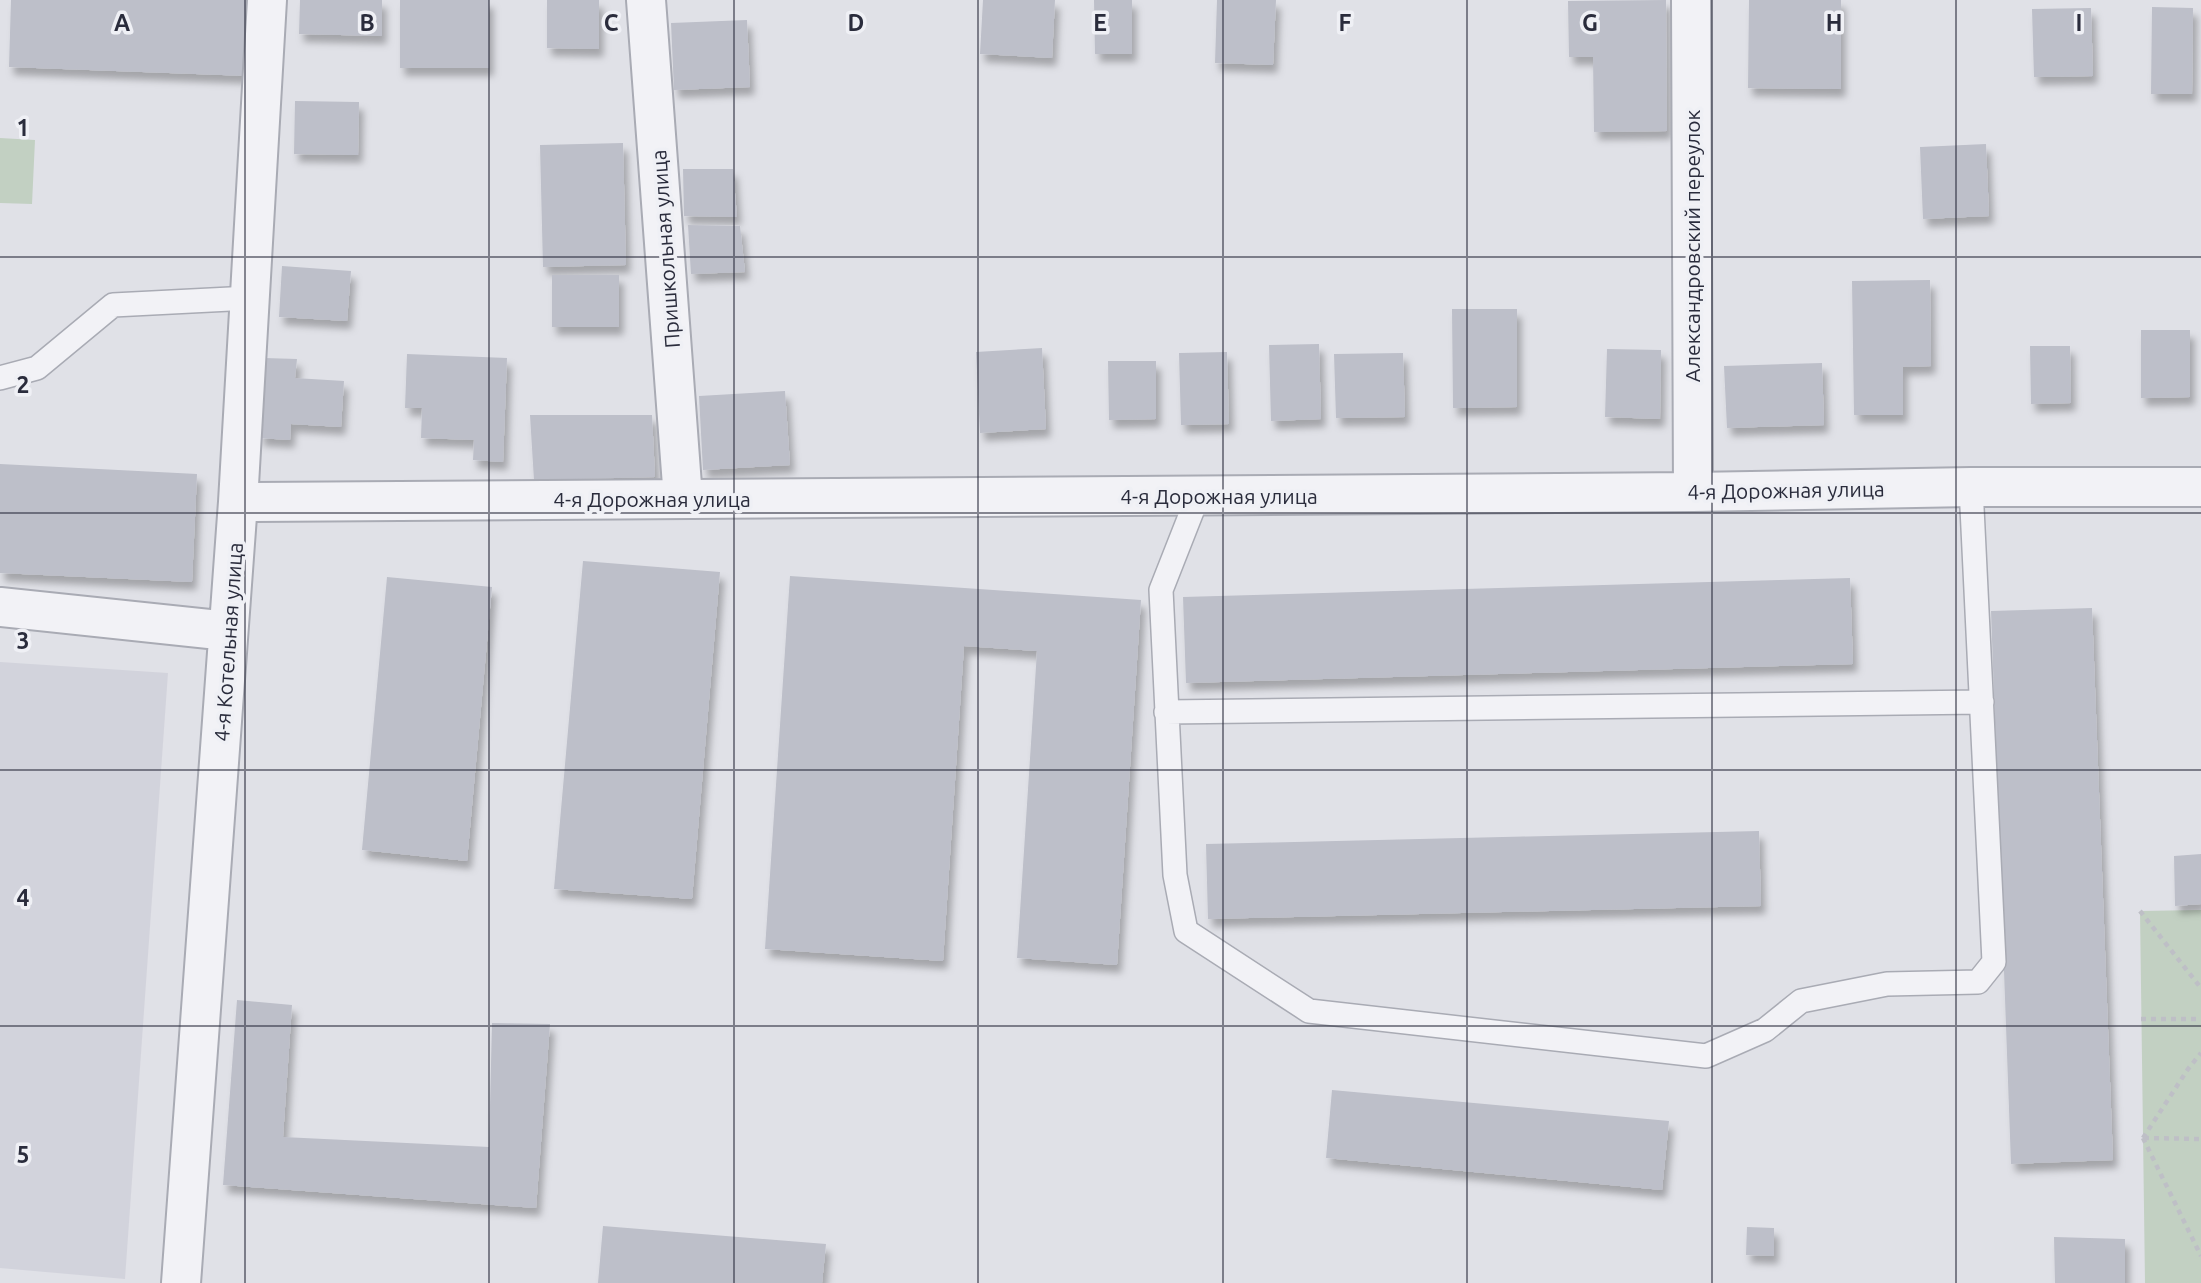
<svg xmlns="http://www.w3.org/2000/svg" width="2201" height="1283" font-family="Ubuntu,sans-serif">
<style>
.built{fill:#d2d3dc}
.green{fill:#c2d0c2}
.building{fill:#bdbfc9;filter:url(#shadow)}
.lines{fill:none;stroke-linecap:round;stroke-linejoin:round}
.service-casing{stroke:#a9abb4;stroke-width:26}
.minor-casing{stroke:#a9abb4;stroke-width:42}
.path{stroke:#bebfc6;stroke-width:4.5;stroke-dasharray:5 5;stroke-linecap:butt}
.service{stroke:#f2f2f6;stroke-width:23}
.minor{stroke:#f2f2f6;stroke-width:38}
.grid{fill:none;stroke:#2a2c3c;stroke-width:2;stroke-opacity:0.55}
.labels{text-anchor:middle;dominant-baseline:central;stroke-width:7;stroke-linejoin:round;paint-order:stroke}
.street-label{font-size:21px;fill:#2a2c3c;stroke:#eff0f5}
.grid-label{font-size:23px;text-anchor:middle;font-weight:bold;fill:#2a2c3c;stroke:#eff0f5;stroke-width:7;stroke-linejoin:round;paint-order:stroke}
</style>
<defs>
<filter id="shadow"><feDropShadow dx="4.5" dy="8" stdDeviation="3.5" flood-color="#0004"/></filter>
</defs>
<rect width="100%" height="100%" fill="#e0e1e7"/>
<path class="built" d="M0 662 168 673 125 1279 0 1268Z"/>
<path class="green" d="M0 138 35 140 32 204 0 203Z
M2201 910V1283H2145L2140 911Z"/>
<path class="building" d="M11 0H252L249 76 9 67Z
M300 0H382V36L299 34Z
M400 0H489V68H400Z
M547 0H599V49L547 48Z
M983 0H1055L1052 58 980 54Z
M1094 0H1132V54H1095Z
M1217 0H1276L1273 65 1215 63Z
M1666 0 1667 131 1594 132 1593 57H1569L1568 1Z
M1749 0H1841V89L1748 88Z
M2152 7 2193 8 2192 94H2151Z
M2091 8 2093 76 2034 77 2032 9Z
M747 20 750 87 674 90 671 23Z
M295 101 359 102 358 155 294 154Z
M623 143 626 265 543 267 540 145Z
M1986 144 1989 216 1923 219 1920 147Z
M683 169H733L737 217 684 216Z
M688 225 740 226 745 272 691 274Z
M282 266 351 271 347 321 279 317Z
M552 275H619V327H552Z
M1930 280 1931 366 1903 367V415H1854L1852 281Z
M1452 309H1517V407L1453 408Z
M2141 330H2190V397L2141 398Z
M1319 344 1321 419 1271 421 1269 345Z
M2030 346H2070L2071 403 2031 404Z
M1042 348 1046 429 980 433 976 352Z
M1607 349 1661 350 1660 419 1605 417Z
M1227 352 1229 424 1181 425 1179 353Z
M1403 353 1405 417 1336 418 1334 354Z
M407 354 507 358 503 462 473 460 474 440 421 438 422 408H405Z
M264 358 297 359 295 378 344 381 341 427 291 424 290 440 259 438Z
M1108 361H1156V419L1109 420Z
M1822 363 1824 425 1727 428 1724 366Z
M785 391 790 465 703 470 699 396Z
M530 415H652L655 477 534 480Z
M0 464 197 474 192 582 0 573Z
M583 561 720 572 692 899 554 889Z
M790 576 1141 600 1117 965 1017 958 1037 651 964 646 943 961 765 949Z
M387 577 492 587 467 861 362 850Z
M1850 578 1853 664 1186 683 1183 597Z
M2092 608 2113 1160 2011 1164 1991 611Z
M1759 831 1761 906 1208 919 1206 844Z
M2201 854V904L2175 906 2174 856Z
M237 1000 292 1005 283 1137 489 1147 492 1023 550 1024 536 1208 223 1185Z
M1332 1090 1669 1121 1662 1190 1326 1158Z
M603 1226 826 1244 822 1283H598Z
M1747 1227 1774 1228V1256L1746 1255Z
M2054 1237 2125 1239V1283H2055Z"/>
<g class="lines">
<g class="service-casing">
<path id="service" d="M0 378 37 368 113 305 250 298
M1198 496 1161 590 1175 875 1186 931 1309 1011 1706 1056 1765 1030 1801 1001 1887 984 1978 982 1994 962 1971 487
M1166 712 1982 702"/>
</g>
<g class="minor-casing">
<path id="minor" d="M646 0 683 499
M1691 0 1693 492
M238 502 1693 492 1971 487H2201
M0 607 228 631
M181 1283 238 502 267 0"/>
</g>
<path class="path" d="M2140 911 2201 988
M2141 1019H2201
M2143 1138 2201 1256
M2143 1138 2188 1069 2201 1053
M2144 1138 2201 1139"/>
<use href="#service" class="service"/>
<use href="#minor" class="minor"/>
</g>
<path class="grid" d="M245 0V1283M489 0V1283M734 0V1283M978 0V1283M1223 0V1283M1467 0V1283M1712 0V1283M1956 0V1283M0 257H2201M0 513H2201M0 770H2201M0 1026H2201"/>
<g class="labels">
<g class="street-label">
<text transform="translate(1692 246) rotate(-90)">Александровский переулок</text>
<text transform="translate(665 249) rotate(-94)">Пришкольная улица</text>
<text transform="translate(1786 490) rotate(-1)">4-я Дорожная улица</text>
<text x="1219" y="496">4-я Дорожная улица</text>
<text x="652" y="499">4-я Дорожная улица</text>
<text transform="translate(228 642) rotate(-86)">4-я Котельная улица</text>
</g>
</g>
<g class="grid-label">
<text x="122" y="31">A</text>
<text x="367" y="31">B</text>
<text x="611" y="31">C</text>
<text x="856" y="31">D</text>
<text x="1100" y="31">E</text>
<text x="1345" y="31">F</text>
<text x="1590" y="31">G</text>
<text x="1834" y="31">H</text>
<text x="2079" y="31">I</text>
<text x="23" y="136">1</text>
<text x="23" y="393">2</text>
<text x="23" y="649">3</text>
<text x="23" y="906">4</text>
<text x="23" y="1163">5</text>
</g>
</svg>
